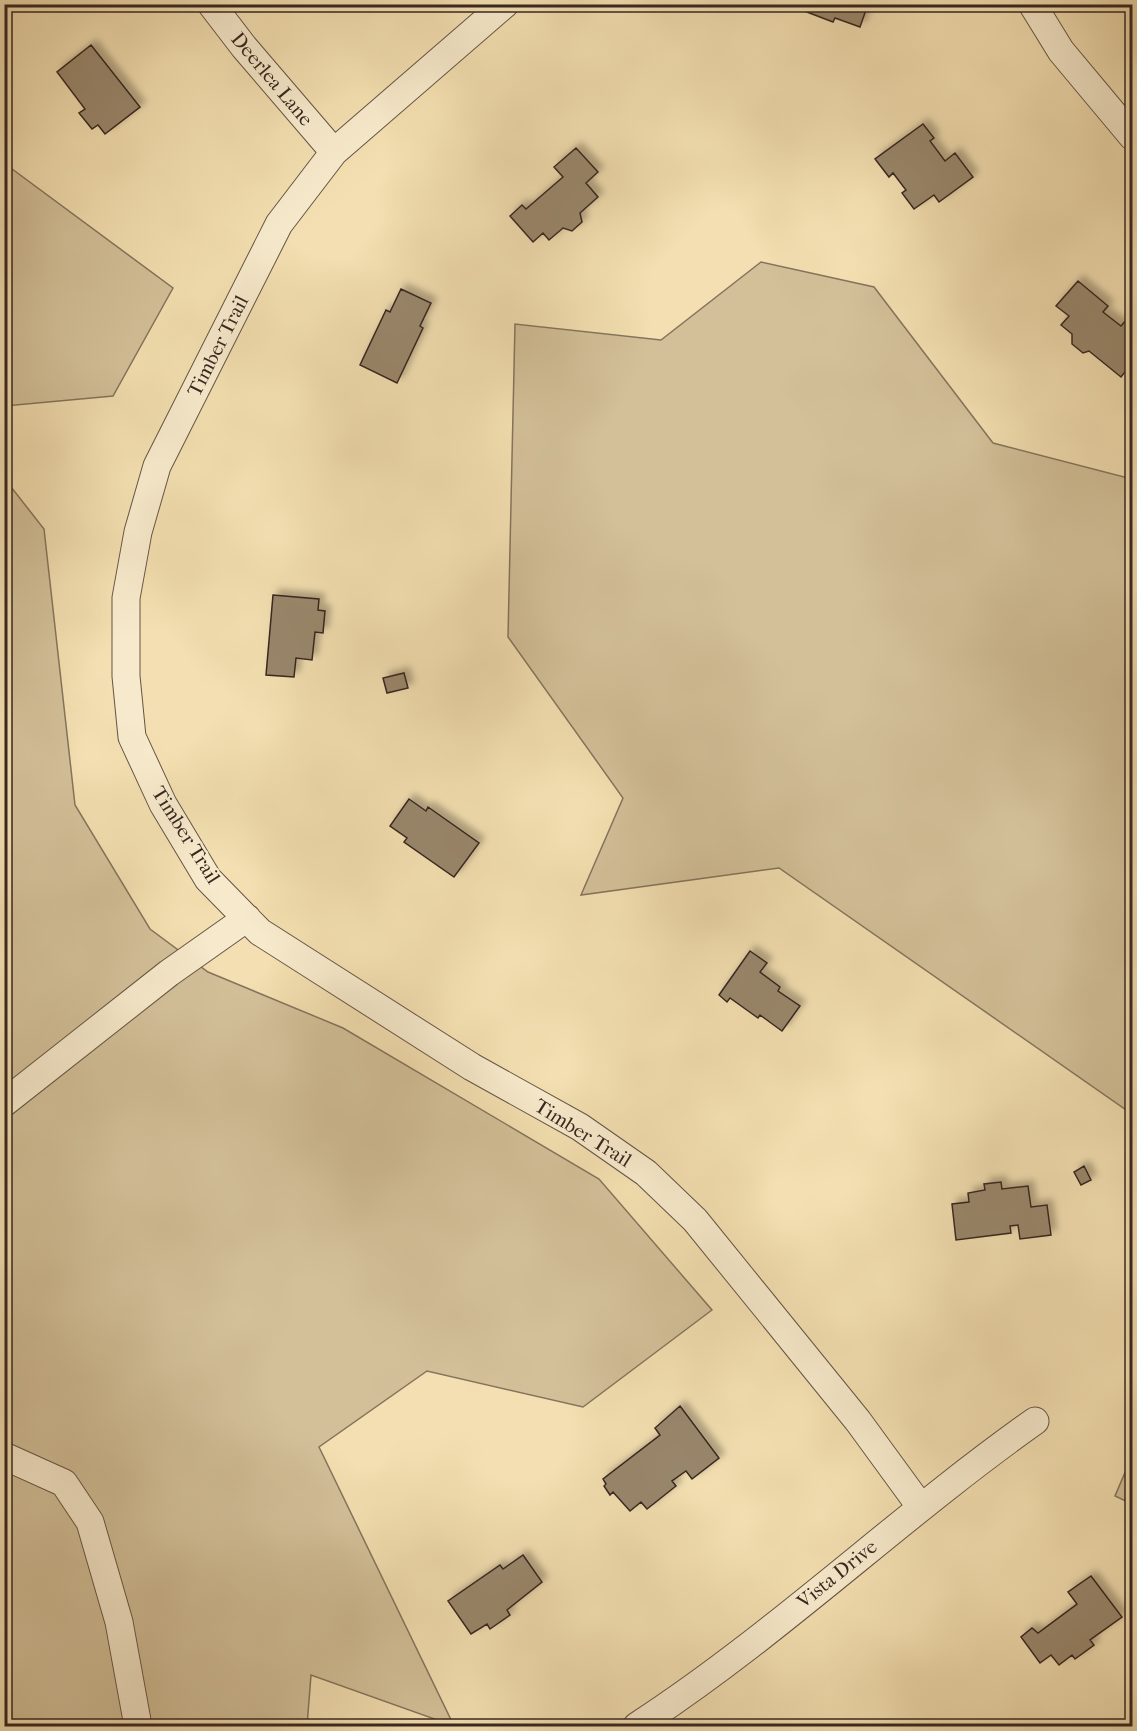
<svg xmlns="http://www.w3.org/2000/svg" width="1137" height="1731" font-family="'IM FELL French Canon',serif">
<style>
.green{fill:#d3c099;stroke:#85745d;stroke-width:1.5}
.building{fill:#99876c;stroke:#372721;stroke-width:1.5;filter:url(#shadow)}
.lines{fill:none;stroke-linecap:round;stroke-linejoin:round}
.minor-casing{stroke:#665545;stroke-width:29}
.minor{stroke:#f7eacc;stroke-width:27}
.labels{text-anchor:middle;dominant-baseline:central;stroke-width:4.5;stroke-linejoin:round;paint-order:stroke}
.street-label{font-size:20px;fill:#372721;stroke:#f7eacc}
</style>
<defs>
<filter id="shadow"><feDropShadow dx="5.5" dy="-5.5" stdDeviation="3" flood-color="#0004"/></filter>
</defs>
<rect width="100%" height="100%" fill="#f3dfb1"/>
<filter id="stains"><feTurbulence type="fractalNoise" baseFrequency=".00333" numOctaves="4"/><feColorMatrix values="0 0 0 0 .2 0 0 0 0 .09 0 0 0 0 .02 0 0 0 .5 -.17"/></filter>
<radialGradient id="worn" r=".72"><stop offset=".6" stop-color="#630" stop-opacity="0"/><stop offset="1" stop-color="#630" stop-opacity=".3"/></radialGradient>
<path class="green" d="M4 163 173 288 113 396 5 406Z
M761 262 874 287 993 443 1132 479V1114L779 868 581 895 623 798 508 637 515 324 661 340Z
M4 478 44 529 75 805 150 929 208 972 343 1028 599 1179 712 1310 583 1407 427 1371 319 1447 454 1726 311 1675 307 1726H5Z
M1132 1456V1504L1115 1496Z"/>
<path class="building" d="M786 4H868L860 27 835 18 833 22Z
M91 45 140 107 105 134 98 125 92 129 79 113 85 109 57 72Z
M923 124 934 138 930 141 945 161 955 153 973 177 939 202 934 195 914 209 902 193 906 190 893 173 889 177 875 159Z
M576 148 598 172 586 183 598 197 580 213 582 222 572 231 563 228 549 240 543 233 533 242 510 216 522 205 526 209 563 177 554 167Z
M1078 281 1108 306 1103 312 1121 326 1131 314 1132 315V363L1121 377 1089 351 1083 353 1072 344V334L1061 325 1069 316 1056 306Z
M401 289 431 303 420 326 423 328 397 383 360 365 386 310 390 312Z
M273 595 319 599 318 610 325 611 323 633 315 632 312 660 296 658 294 677 266 675Z
M404 673 408 688 387 693 383 678Z
M409 799 426 811 428 807 479 843 454 877 404 842 407 838 390 826Z
M750 951 767 963 760 972 780 987 778 991 800 1006 782 1031 760 1015 758 1018 730 998 727 1002 719 995Z
M1084 1166 1091 1180 1081 1185 1074 1172Z
M1001 1182 1002 1189 1028 1186 1031 1207 1047 1205 1051 1235 1020 1239 1018 1225 1010 1226 1011 1233 956 1240 952 1204 969 1202 968 1193 985 1190 984 1184Z
M680 1406 719 1458 692 1479 686 1471 672 1481 676 1486 647 1509 641 1502 630 1511 613 1492 610 1495 604 1486 606 1484 603 1479 660 1435 655 1428Z
M523 1555 542 1582 507 1610 510 1615 490 1629 487 1624 471 1634 448 1601 500 1565 503 1569Z
M1091 1576 1122 1617 1090 1640 1094 1645 1075 1659 1072 1655 1059 1665 1051 1655 1040 1663 1021 1637 1032 1628 1038 1633 1077 1604 1068 1592Z"/>
<g class="lines">
<g class="minor-casing">
<path id="minor" d="M211 4 244 47 334 152
M505 4 334 152 279 224 157 466 138 532 126 598V676L132 737 163 804 208 879 260 932 472 1067 580 1127 646 1173 695 1220 858 1421 920 1506
M1032 4 1061 51 1132 136
M4 1103 169 973 247 918
M4 1456 64 1483 90 1522 119 1622 138 1726
M637 1726C777 1635 899 1517 1035 1421"/>
</g>
<use href="#minor" class="minor"/>
</g>
<g class="labels">
<g class="street-label">
<text transform="translate(272 79) rotate(50)">Deerlea Lane</text>
<text transform="translate(218 346) rotate(-63)">Timber Trail</text>
<text transform="translate(186 835) rotate(58)">Timber Trail</text>
<text transform="translate(583 1133) rotate(32)">Timber Trail</text>
<text transform="translate(837 1574) rotate(-39)">Vista Drive</text>
</g>
</g>
<rect width="1137" height="1731" fill="none" stroke="#f3dfb1" stroke-width="24"/>
<rect x="6" y="6" width="1125" height="1719" fill="none" stroke="#372721" stroke-width="3"/>
<rect x="12" y="12" width="1113" height="1707" fill="none" stroke="#372721" stroke-width="1.5"/>
<rect width="100%" height="100%" filter="url(#stains)"/>
<rect width="100%" height="100%" fill="url(#worn)"/>
</svg>
